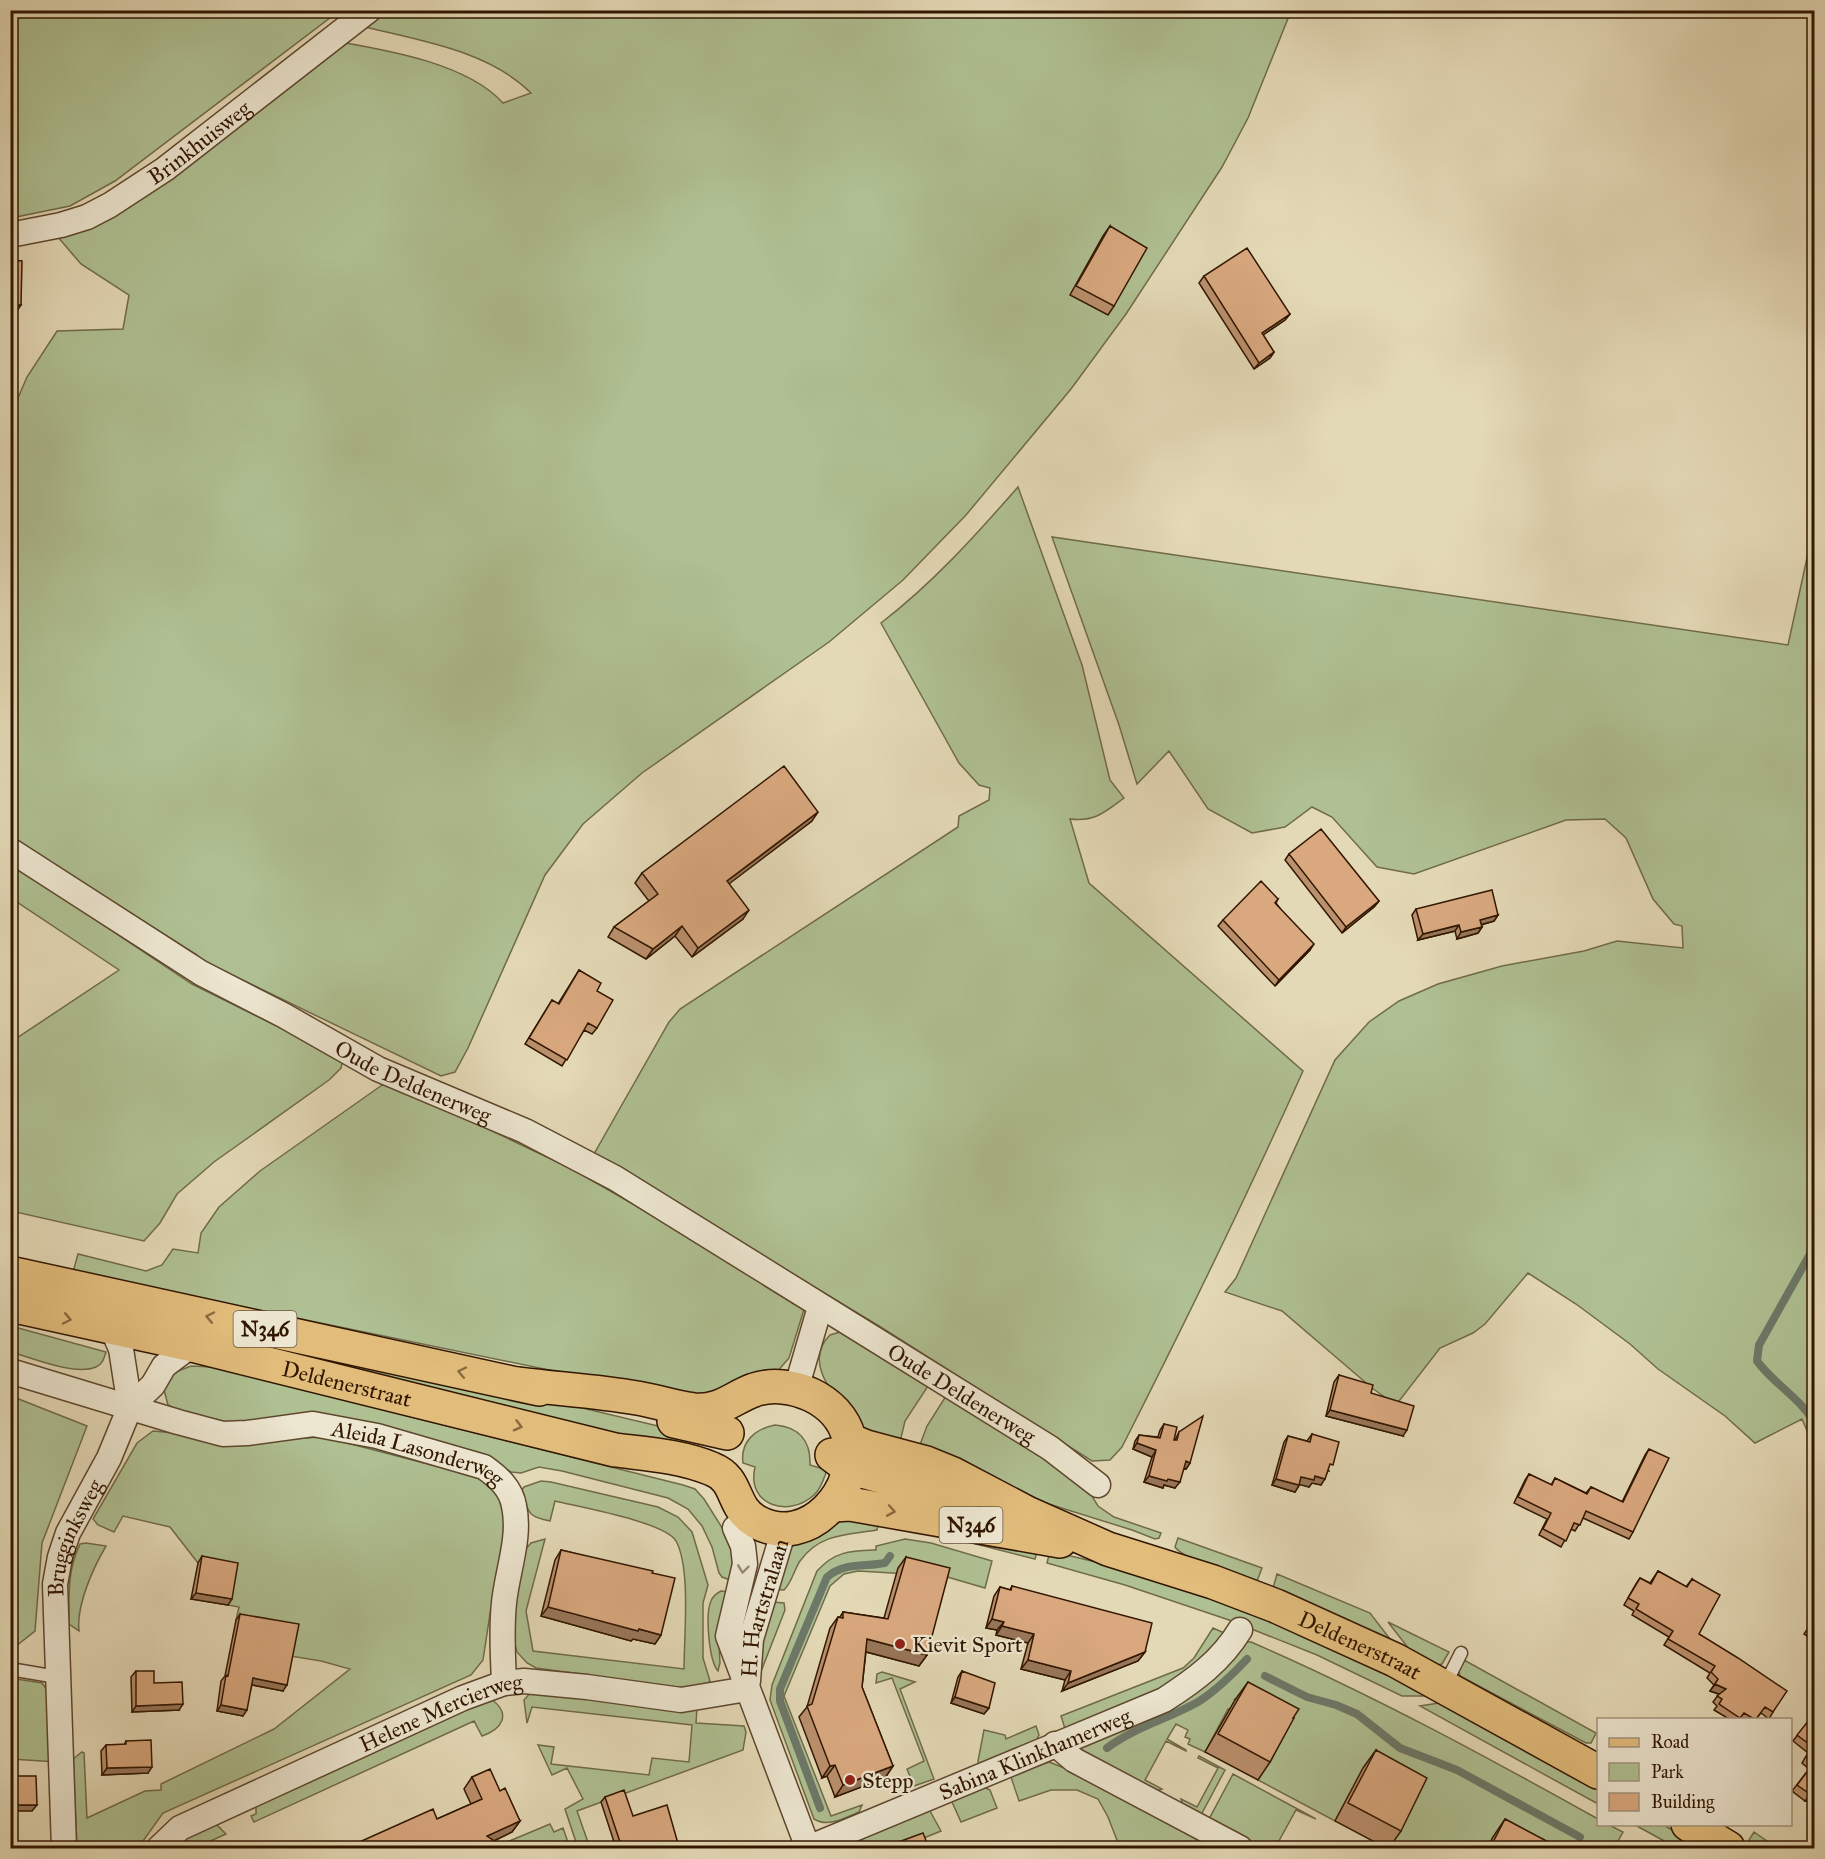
<svg xmlns="http://www.w3.org/2000/svg" width="1825" height="1859" font-family="'IM FELL Great Primer',serif">
<style>
.green{fill:#afc092;stroke:#706b49;stroke-width:1.5}
.lines{fill:none;stroke-linecap:round;stroke-linejoin:round}
.stream{stroke:#6d7868;stroke-width:8}
.service-casing{stroke:#5e472e;stroke-width:15}
.minor-casing{stroke:#5e472e;stroke-width:27}
.primary-casing{stroke:#311600;stroke-width:36}
.service{stroke:#ede6d0;stroke-width:12}
.minor{stroke:#ede6d0;stroke-width:24}
.primary{stroke:#e2bc7b;stroke-width:33}
.wall{fill:#bb906d;stroke:#311600;stroke-width:1.5}
.shaded-wall{fill:#987659;stroke:#311600;stroke-width:1.5}
.building{fill:#d9a87f;stroke:#311600;stroke-width:1.5}
.oneway{stroke:#8a693e}
.oneway2{stroke:#988872}
.poi-dot{fill:#8f2418;stroke:#ede6d0;stroke-width:2}
.labels{text-anchor:middle;dominant-baseline:central;stroke-width:4.5;stroke-linejoin:round;paint-order:stroke}
.shield{fill:#ede6d0;stroke:#69543e;stroke-width:1.5}
.shield-label{font-size:21px;font-weight:bold;fill:#311600}
.street-label{font-size:22px;fill:#311600;stroke:#ede6d0}
.poi-label{font-size:22px;fill:#311600;stroke:#ede6d0;text-anchor:start}
</style>
<rect width="100%" height="100%" fill="#e4d9b6"/>
<filter id="stains"><feTurbulence type="fractalNoise" baseFrequency=".00333" numOctaves="4"/><feColorMatrix values="0 0 0 0 .2 0 0 0 0 .09 0 0 0 0 .02 0 0 0 .5 -.17"/></filter>
<radialGradient id="worn" r=".72"><stop offset=".6" stop-color="#630" stop-opacity="0"/><stop offset="1" stop-color="#630" stop-opacity=".3"/></radialGradient>
<path class="green" d="M10 11 11 10 339 11 115 181 70 206 11 218Z
M376 11H1291L1248 118 1222 167 1126 314 1071 389 966 515 903 580 829 642 642 773 583 824 545 875 468 1048 455 1072 441 1076 199 959 197 955 11 837V414L27 377 57 331 123 329 129 295 81 264 57 236 335 41C386 50 467 63 503 103L531 93C487 49 415 40 357 25Z
M1018 487 1082 665 1110 780 1124 798C1105 812 1095 822 1070 819L1089 883 1303 1071C1246 1198 1185 1323 1122 1447L1110 1460 1092 1461 879 1326 594 1154 669 1022 680 1009 958 827 959 816 989 800 990 788 979 785 959 763 881 623C933 583 975 536 1018 487Z
M1814 512V1447L1802 1419 1755 1443 1725 1416 1658 1369 1630 1344 1576 1304 1528 1273 1485 1324 1473 1333 1440 1348 1396 1405 1372 1388 1282 1311 1225 1292 1236 1278 1335 1060 1369 1022 1399 1001 1438 984 1502 966 1584 951 1617 941 1683 948 1682 926 1674 924 1653 899 1626 838 1605 819 1566 820 1414 874 1377 867 1332 817 1312 807 1285 827 1252 833 1208 809 1169 751 1137 784 1119 725 1052 537 1788 645 1807 558Z
M10 863 192 984 343 1059 341 1068 329 1080 214 1162 177 1194 160 1223 144 1241 11 1211V1042L119 970 11 898Z
M385 1083 431 1102 570 1168 806 1303 789 1358 776 1373 690 1399 73 1272 78 1254 146 1271 162 1265 173 1249 198 1253 201 1233 219 1207 260 1171Z
M11 1326 106 1352C104 1358 103 1364 96 1367 75 1376 32 1358 11 1352Z
M177 1328 528 1395 679 1431 673 1447Z
M840 1332 852 1333 930 1383 905 1421 899 1446C889 1443 876 1442 867 1437 861 1434 855 1422 850 1416 833 1394 803 1361 830 1335Z
M191 1366 212 1367 683 1485 695 1489 704 1499 726 1534 734 1553 730 1580 722 1577 719 1573 712 1547 702 1526 688 1509 668 1498 562 1471 539 1467 521 1473 511 1472 485 1457 230 1424 178 1411 168 1405 164 1390 173 1373Z
M11 1396 87 1426 42 1543 35 1631 11 1650Z
M946 1396 1080 1477 1098 1506 1114 1517 1161 1533 1159 1538 1155 1539 1132 1530 1036 1500 918 1450 927 1426Z
M775 1425C799 1427 811 1441 810 1465L827 1470C824 1478 821 1489 814 1495 789 1518 746 1506 755 1467L743 1463C740 1442 755 1429 775 1425Z
M153 1431 175 1433 216 1443 244 1445 270 1440 324 1437 478 1477 498 1490 509 1537 490 1614 483 1660 471 1675 163 1813 138 1848H77L73 1759 82 1752 84 1753 87 1818 145 1791 161 1790V1784L274 1729 350 1669 321 1661 290 1656 294 1630 236 1620 239 1607 228 1605 234 1570 198 1563 170 1527 123 1516 114 1532 98 1525 93 1519 137 1443Z
M541 1481 551 1482 658 1507 678 1517 692 1532 708 1585 703 1603V1658L710 1681 703 1686 676 1687 536 1668 527 1663 517 1652 510 1625 524 1551 531 1543 545 1539 526 1611 533 1651 684 1669C684 1637 691 1568 676 1541 665 1522 579 1507 555 1501L550 1521C526 1516 529 1512 521 1491L524 1487Z
M831 1517H880L877 1530C848 1535 820 1533 800 1561 794 1570 792 1582 784 1590L773 1589 788 1545Z
M913 1528 1038 1548 1035 1559Z
M1178 1538 1262 1568 1257 1581 1256 1582C1238 1576 1184 1560 1175 1547Z
M905 1539 931 1543 992 1561 985 1588 944 1576 858 1571 844 1574 830 1586 784 1696 831 1816 862 1805 859 1812C845 1818 828 1828 814 1819L770 1700 772 1685 817 1571C835 1551 850 1551 876 1550V1546Z
M86 1543 106 1546C93 1568 76 1606 79 1631L69 1624C69 1594 67 1572 80 1544Z
M1050 1551 1129 1570 1195 1592 1322 1641 1431 1696H1402L1317 1655 1229 1620 1125 1585 1047 1563Z
M1277 1574 1370 1613 1390 1639 1273 1588Z
M721 1591 729 1592 719 1644 720 1663 718 1671C709 1661 705 1614 711 1601 713 1596 717 1593 721 1591Z
M772 1602 784 1603 785 1610 760 1674 756 1660Z
M1388 1622 1449 1652 1442 1664 1438 1665 1409 1649Z
M1213 1628 1229 1635 1196 1675 1066 1732 1061 1716 1183 1668 1194 1658Z
M1240 1642H1251C1371 1694 1485 1756 1598 1819V1824L1609 1825 1623 1832 1614 1848H1388L1359 1777 1335 1821 1258 1780 1282 1737 1259 1713 1234 1699 1237 1703 1233 1711 1228 1709 1205 1752 1188 1744 1190 1739 1185 1737 1188 1730 1176 1724 1167 1739 1186 1750V1751L1166 1741 1145 1780 1162 1789 1153 1792 1078 1752 1080 1741Z
M1464 1660 1596 1733 1591 1743H1586L1460 1676 1459 1671Z
M882 1672 915 1682 900 1689 934 1779 914 1786 907 1769 924 1761 892 1678 876 1683 877 1674Z
M10 1678 42 1683 53 1698 57 1762 11 1759Z
M533 1690 697 1708 696 1723 744 1726 746 1732 743 1750 577 1811 590 1848H578L565 1809 583 1799 567 1768 552 1775 538 1745 554 1747 551 1764 649 1775 652 1758 689 1762 692 1725 532 1707 527 1723 524 1700Z
M491 1699C512 1714 502 1729 482 1736L474 1721 254 1822 251 1816 256 1814V1802Z
M1445 1702 1598 1786V1804L1420 1706Z
M1036 1726 1039 1735 1034 1746 979 1766 978 1761 984 1730 1005 1735 1006 1739Z
M1199 1756 1225 1770 1201 1815 1183 1805 1181 1799 1197 1807 1218 1768 1198 1758Z
M1049 1762 1087 1777 1221 1848H1120L1108 1817 1098 1799 1077 1790H1051L1019 1801 1010 1774Z
M1233 1774 1316 1819 1296 1810 1275 1848H1260L1208 1821Z
M982 1786 990 1790 997 1808 961 1822 952 1802 955 1796Z
M924 1809 930 1811 941 1831 899 1848H834Z
M215 1823 226 1834 195 1848H167Z
M550 1824 554 1832 563 1828 570 1848H555L554 1847 549 1848H509L500 1845Z
M1635 1825H1664L1701 1848H1677Z
M1754 1832 1777 1848H1760L1749 1840Z"/>
<g class="lines">
<path class="stream" d="M1814 1247 1759 1345 1757 1361C1774 1384 1800 1398 1814 1422
M1265 1676 1307 1697 1336 1705 1357 1714 1400 1748 1457 1770 1580 1837
M1107 1748C1135 1727 1168 1719 1198 1702 1217 1690 1232 1675 1247 1659
M820 1808 780 1701V1689L827 1577C845 1562 864 1567 885 1563L890 1556"/>
<g class="service-casing">
<path id="service" d="M10 1669 57 1677
M1444 1687 1461 1653"/>
</g>
<g class="minor-casing">
<g id="minor">
<path id="s1" d="M10 235 61 225 87 217 110 205 165 169 369 10"/>
<path id="s2" d="M10 850 201 973 283 1015 378 1069 525 1131 615 1178 1050 1448 1098 1485"/>
<path d="M112 1328 121 1349 130 1407"/>
<path id="s3" d="M10 1371 178 1422 223 1434 247 1433 313 1424 377 1436 484 1467C498 1477 511 1488 514 1506 521 1537 507 1572 504 1603 501 1630 503 1656 504 1683"/>
<path d="M796 1389 820 1307"/>
<path id="s4" d="M735 1528 743 1546 745 1564 728 1636 808 1848 1164 1700C1195 1680 1221 1661 1240 1630"/>
<path id="s5" d="M748 1681 751 1639 773 1566 782 1536 786 1529"/>
<path d="M1055 1744 1074 1760 1240 1848"/>
<path id="s6" d="M64 1848 55 1584 60 1557 68 1533 109 1458 130 1407 153 1385 164 1366 192 1345"/>
<path id="s7" d="M159 1848 180 1828 463 1698 504 1683 524 1681 587 1687 681 1700 747 1689"/>
</g>
</g>
<g class="primary-casing">
<g id="primary">
<path d="M10 1273 539 1389"/>
<path id="s8" d="M10 1305 192 1345 615 1450C647 1454 681 1456 712 1469 740 1480 730 1507 757 1522 808 1550 862 1489 849 1438 839 1399 790 1378 754 1390 732 1398 721 1412 694 1410 675 1408 656 1401 637 1398 598 1391 558 1389 519 1384"/>
<path d="M674 1421 727 1433"/>
<path id="s9" d="M849 1440 866 1447 926 1463 953 1474 1027 1513 1108 1549 1213 1582 1276 1606 1395 1660 1598 1772"/>
<path d="M832 1455 848 1467 964 1499"/>
<path d="M834 1505 850 1504 1060 1541"/>
<path d="M1688 1824 1728 1848"/>
</g>
</g>
<use href="#service" class="service"/>
<use href="#minor" class="minor"/>
<use href="#primary" class="primary"/>
</g>
<path class="wall" d="M1110 226 1114 306 1108 315 1070 295 1103 236Z
M1204 276 1290 314 1285 320 1263 335 1274 352 1270 358 1254 369 1199 283Z
M812 821 729 883 743 919 692 957 675 936 646 959 608 937 614 927 649 901 635 883 642 873Z
M1289 854 1379 901 1374 907 1342 933 1285 860Z
M1278 899 1276 903 1310 950 1275 986 1218 926 1223 920Z
M1416 909 1498 915 1494 921 1481 925 1482 927 1478 933 1457 939 1455 931 1418 940 1412 915Z
M579 970 597 991V1028L592 1034 584 1030 562 1066 525 1044 552 1000 558 1004Z
M1339 1375 1371 1393 1403 1436 1326 1416 1334 1382Z
M1164 1424 1175 1440 1179 1432 1190 1463 1186 1469 1184 1468 1175 1488 1164 1485 1163 1488 1144 1482 1152 1457 1133 1449 1135 1441 1139 1435 1158 1437 1160 1430Z
M1312 1434 1329 1471H1328L1321 1485 1312 1483 1309 1487 1300 1484 1295 1492 1272 1485 1284 1442 1288 1436 1307 1441Z
M1649 1449 1633 1532 1629 1539 1583 1518 1575 1531 1571 1529 1561 1547 1539 1535 1547 1519 1514 1503 1525 1480 1529 1474 1551 1485 1555 1478 1586 1493 1591 1487 1622 1502 1645 1455Z
M561 1550 652 1573 661 1635 655 1644 633 1639 631 1641 541 1616 555 1560Z
M202 1556 228 1605 191 1599 198 1563Z
M906 1557 927 1655 919 1666 866 1652 862 1687 893 1766 885 1778 835 1797 827 1776 822 1778 799 1717 807 1707 830 1628 838 1617H840L843 1612 884 1618 898 1568Z
M1658 1571 1686 1587 1692 1579 1699 1634 1773 1712 1769 1719 1761 1713 1756 1719H1729L1714 1710 1717 1706 1713 1702 1719 1694 1710 1691 1714 1685 1707 1678 1710 1673 1664 1645 1669 1637 1632 1615 1634 1611 1624 1605 1636 1584 1640 1578 1650 1583Z
M1012 1586 1145 1652 1138 1661 1062 1691 1065 1680 1021 1669 1028 1643 996 1635 997 1630 986 1628 994 1596 1000 1587 1010 1590Z
M240 1614 283 1691 252 1685 243 1716 217 1711 221 1681 225 1676 236 1620Z
M1815 1618V1641L1804 1634Z
M136 1671 154 1683 179 1710 132 1712 131 1677Z
M962 1671 989 1708 984 1714 951 1703 958 1677Z
M1248 1682 1293 1718 1270 1762 1258 1780 1205 1752 1235 1700Z
M1814 1714 1815 1800 1805 1801 1792 1791 1809 1769 1802 1763 1808 1753 1793 1741Z
M126 1741 148 1773 102 1775 101 1751 106 1745H124Z
M1376 1750 1401 1831 1389 1848H1386L1335 1821 1363 1768Z
M472 1777 500 1791 520 1821 512 1832 494 1841 437 1819 471 1804 464 1789Z
M605 1797 633 1816 678 1848H616L601 1802Z
M1505 1819 1558 1848H1487L1493 1837Z"/>
<path class="shaded-wall" d="M10 305H21L17 311H10Z
M1290 314 1285 320 1257 339 1262 333Z
M1274 352 1270 358 1254 369 1259 363Z
M818 812 812 821 721 890 727 881Z
M1379 901 1374 907 1342 933 1346 927Z
M749 910 743 919 692 957 698 948Z
M1498 915 1494 921 1476 926 1480 920Z
M1459 925 1455 931 1418 940 1423 934Z
M682 926 675 936 646 959 653 949Z
M1482 927 1478 933 1457 939 1461 932Z
M1314 944 1310 950 1275 986 1279 980Z
M1330 1410 1407 1430 1403 1436 1326 1416Z
M1137 1443 1156 1450 1152 1457 1133 1449Z
M1186 1461 1190 1463 1186 1469 1182 1467Z
M1149 1476 1168 1479 1180 1482 1175 1488 1164 1485 1163 1488 1144 1482Z
M1315 1476 1325 1479 1321 1485 1312 1483 1309 1487 1297 1484 1301 1477Z
M1276 1479 1299 1485 1295 1492 1272 1485Z
M196 1593 232 1599 228 1605 191 1599Z
M548 1607 639 1629 661 1635 655 1644 633 1639 631 1641 541 1616Z
M992 1619 1004 1622 997 1630 986 1628Z
M1002 1626 1034 1634 1028 1643 996 1635Z
M867 1639 927 1655 919 1666 859 1650Z
M1145 1652 1138 1661 1062 1691 1068 1683Z
M1028 1660 1071 1671 1065 1680 1021 1669Z
M253 1678 287 1685 283 1691 248 1684Z
M1715 1684 1726 1689 1722 1695 1710 1691Z
M955 1697 989 1708 984 1714 951 1703Z
M183 1704 179 1710 132 1712 136 1706Z
M221 1705 247 1710 243 1716 217 1711Z
M835 1765 827 1776 822 1778 830 1766Z
M893 1766 885 1778 835 1797 843 1785Z
M152 1767 148 1773 102 1775 107 1768Z
M1810 1794H1815V1800L1805 1801Z
M10 1805H37L32 1811H10Z
M520 1821 512 1832 479 1848 487 1836Z"/>
<path class="building" d="M1110 226 1147 248 1114 306 1076 286Z
M1247 248 1290 314 1262 333 1274 352 1259 363 1204 276Z
M10 260 22 261 21 305H10Z
M784 766 818 812 727 881 749 910 698 948 682 926 653 949 614 927 658 894 642 873Z
M1321 829 1379 901 1346 927 1289 854Z
M1261 881 1278 899 1275 903 1314 944 1279 980 1223 920Z
M1492 890 1498 915 1480 920 1482 927 1461 932 1459 925 1423 934 1416 909Z
M579 970 601 983 597 991 613 1000 597 1028 588 1023 567 1060 529 1038 552 1000 559 1004Z
M1339 1375 1373 1385 1371 1393 1414 1406 1407 1430 1330 1410Z
M1203 1416 1190 1463 1186 1461 1180 1482 1168 1479 1167 1481 1149 1476 1156 1450 1137 1443 1139 1435 1160 1438 1164 1424 1177 1427 1174 1440H1177L1179 1432Z
M1312 1434 1339 1442 1333 1465 1330 1464 1325 1479 1315 1476 1314 1480 1301 1477 1299 1485 1276 1479 1288 1436 1310 1442Z
M1649 1449 1669 1458 1633 1532 1586 1511 1580 1525 1574 1523 1566 1541 1543 1529 1551 1513 1518 1497 1529 1474 1552 1485 1555 1478 1587 1494 1591 1487 1623 1502Z
M561 1550 653 1571 652 1573 675 1578 661 1635 639 1629 638 1631 548 1607Z
M202 1556 238 1563 232 1599 196 1593Z
M906 1557 950 1568 927 1655 867 1639 862 1687 893 1766 843 1785 835 1765 830 1766 807 1706 812 1704 838 1617 843 1618V1612L888 1619Z
M1658 1571 1687 1587 1692 1579 1720 1595 1699 1634 1738 1658 1787 1691 1773 1712 1765 1707 1756 1719H1754L1744 1713 1740 1718 1719 1704 1722 1699 1717 1696 1726 1689 1715 1684 1718 1679 1711 1672 1715 1666 1668 1639 1673 1631 1636 1609 1639 1604 1628 1598 1640 1578 1651 1584Z
M1012 1586 1152 1623 1145 1652 1068 1683 1071 1671 1028 1660 1034 1634 1002 1626 1004 1622 992 1619 1000 1587 1011 1590Z
M240 1614 299 1624 287 1685 253 1678 247 1710 221 1705 226 1675 228 1676Z
M1815 1618V1632L1808 1628Z
M136 1671H154V1683L182 1682 183 1704 136 1706Z
M962 1671 995 1683 989 1708 955 1697Z
M1248 1682 1299 1709 1293 1718H1294L1270 1762 1218 1734Z
M1814 1714 1815 1794H1810L1797 1785 1814 1763 1806 1757 1813 1747 1797 1735Z
M151 1740 152 1767 107 1768 106 1745 126 1744V1741Z
M1376 1750 1427 1778 1401 1831 1348 1803Z
M490 1769 500 1791 505 1788 520 1821 487 1836 505 1848H346L433 1809 437 1819 482 1799 472 1777Z
M10 1776H36L37 1805H10Z
M624 1790 633 1816 667 1805 679 1847 675 1848H622L605 1797Z
M1505 1819 1558 1847 1557 1848H1490Z
M923 1833 929 1848H882Z"/>
<defs><path id="oneway-chevron" d="M-2-3.5L2.5 0L-2 3.5" fill="none" stroke-width="1.6" stroke-linecap="round" stroke-linejoin="round" transform="scale(1.5)"/></defs>
<g class="oneway">
<use href="#oneway-chevron" transform="translate(210 1317) rotate(-168)"/>
<use href="#oneway-chevron" transform="translate(67 1319) rotate(12)"/>
<use href="#oneway-chevron" transform="translate(462 1372) rotate(-168)"/>
<use href="#oneway-chevron" transform="translate(518 1426) rotate(14)"/>
<use href="#oneway-chevron" transform="translate(891 1511) rotate(10)"/>
</g>
<use class="oneway2" href="#oneway-chevron" transform="translate(743 1569) rotate(97)"/>
<g class="poi-dot">
<circle cx="900" cy="1644" r="6"/>
<circle cx="850" cy="1780" r="6"/>
</g>
<g class="labels">
<g class="shield">
<rect x="233.5" y="1311" width="63" height="36" rx="4.5"/>
<rect x="939.5" y="1507" width="63" height="36" rx="4.5"/>
</g>
<g class="shield-label">
<text x="265" y="1329">N346</text>
<text x="971" y="1525">N346</text>
</g>
<g class="street-label">
<text stroke="none"><textPath href="#s1" startOffset="214">Brinkhuisweg</textPath></text>
<text stroke="none"><textPath href="#s2" startOffset="466">Oude Deldenerweg</textPath></text>
<text stroke="none"><textPath href="#s8" startOffset="346">Deldenerstraat</textPath></text>
<text stroke="none"><textPath href="#s2" startOffset="1098">Oude Deldenerweg</textPath></text>
<text stroke="none"><textPath href="#s3" startOffset="422">Aleida Lasonderweg</textPath></text>
<text stroke="none"><textPath href="#s6" startOffset="314">Brugginksweg</textPath></text>
<text stroke="none"><textPath href="#s5" startOffset="75">H. Hartstralaan</textPath></text>
<text stroke="none"><textPath href="#s9" startOffset="552">Deldenerstraat</textPath></text>
<text stroke="none"><textPath href="#s7" startOffset="315">Helene Mercierweg</textPath></text>
<text stroke="none"><textPath href="#s4" startOffset="584">Sabina Klinkhamerweg</textPath></text>
</g>
<g class="poi-label">
<text x="912" y="1644">Kievit Sport</text>
<text x="862" y="1780">Stepp</text>
</g>
</g>
<rect width="1825" height="1859" fill="none" stroke="#e4d9b6" stroke-width="36"/>
<rect x="12" y="12" width="1801" height="1835" fill="none" stroke="#311600" stroke-width="3"/>
<rect x="18" y="18" width="1789" height="1823" fill="none" stroke="#311600" stroke-width="1.5"/>
<rect x="1597" y="1718" width="195" height="108" fill="#ede6d0" stroke="#a2937d" stroke-width="1.5"/>
<rect x="1609" y="1738" width="30" height="9" fill="#e2bc7b" stroke="#a2937d" stroke-width="1.5"/>
<text x="1651" y="1748" font-size="18" fill="#311600">Road</text>
<rect x="1609" y="1763" width="30" height="18" fill="#afc092" stroke="#a2937d" stroke-width="1.5"/>
<text x="1651" y="1778" font-size="18" fill="#311600">Park</text>
<rect x="1609" y="1793" width="30" height="18" fill="#d9a87f" stroke="#a2937d" stroke-width="1.5"/>
<text x="1651" y="1808" font-size="18" fill="#311600">Building</text>
<rect width="100%" height="100%" filter="url(#stains)"/>
<rect width="100%" height="100%" fill="url(#worn)"/>
</svg>
